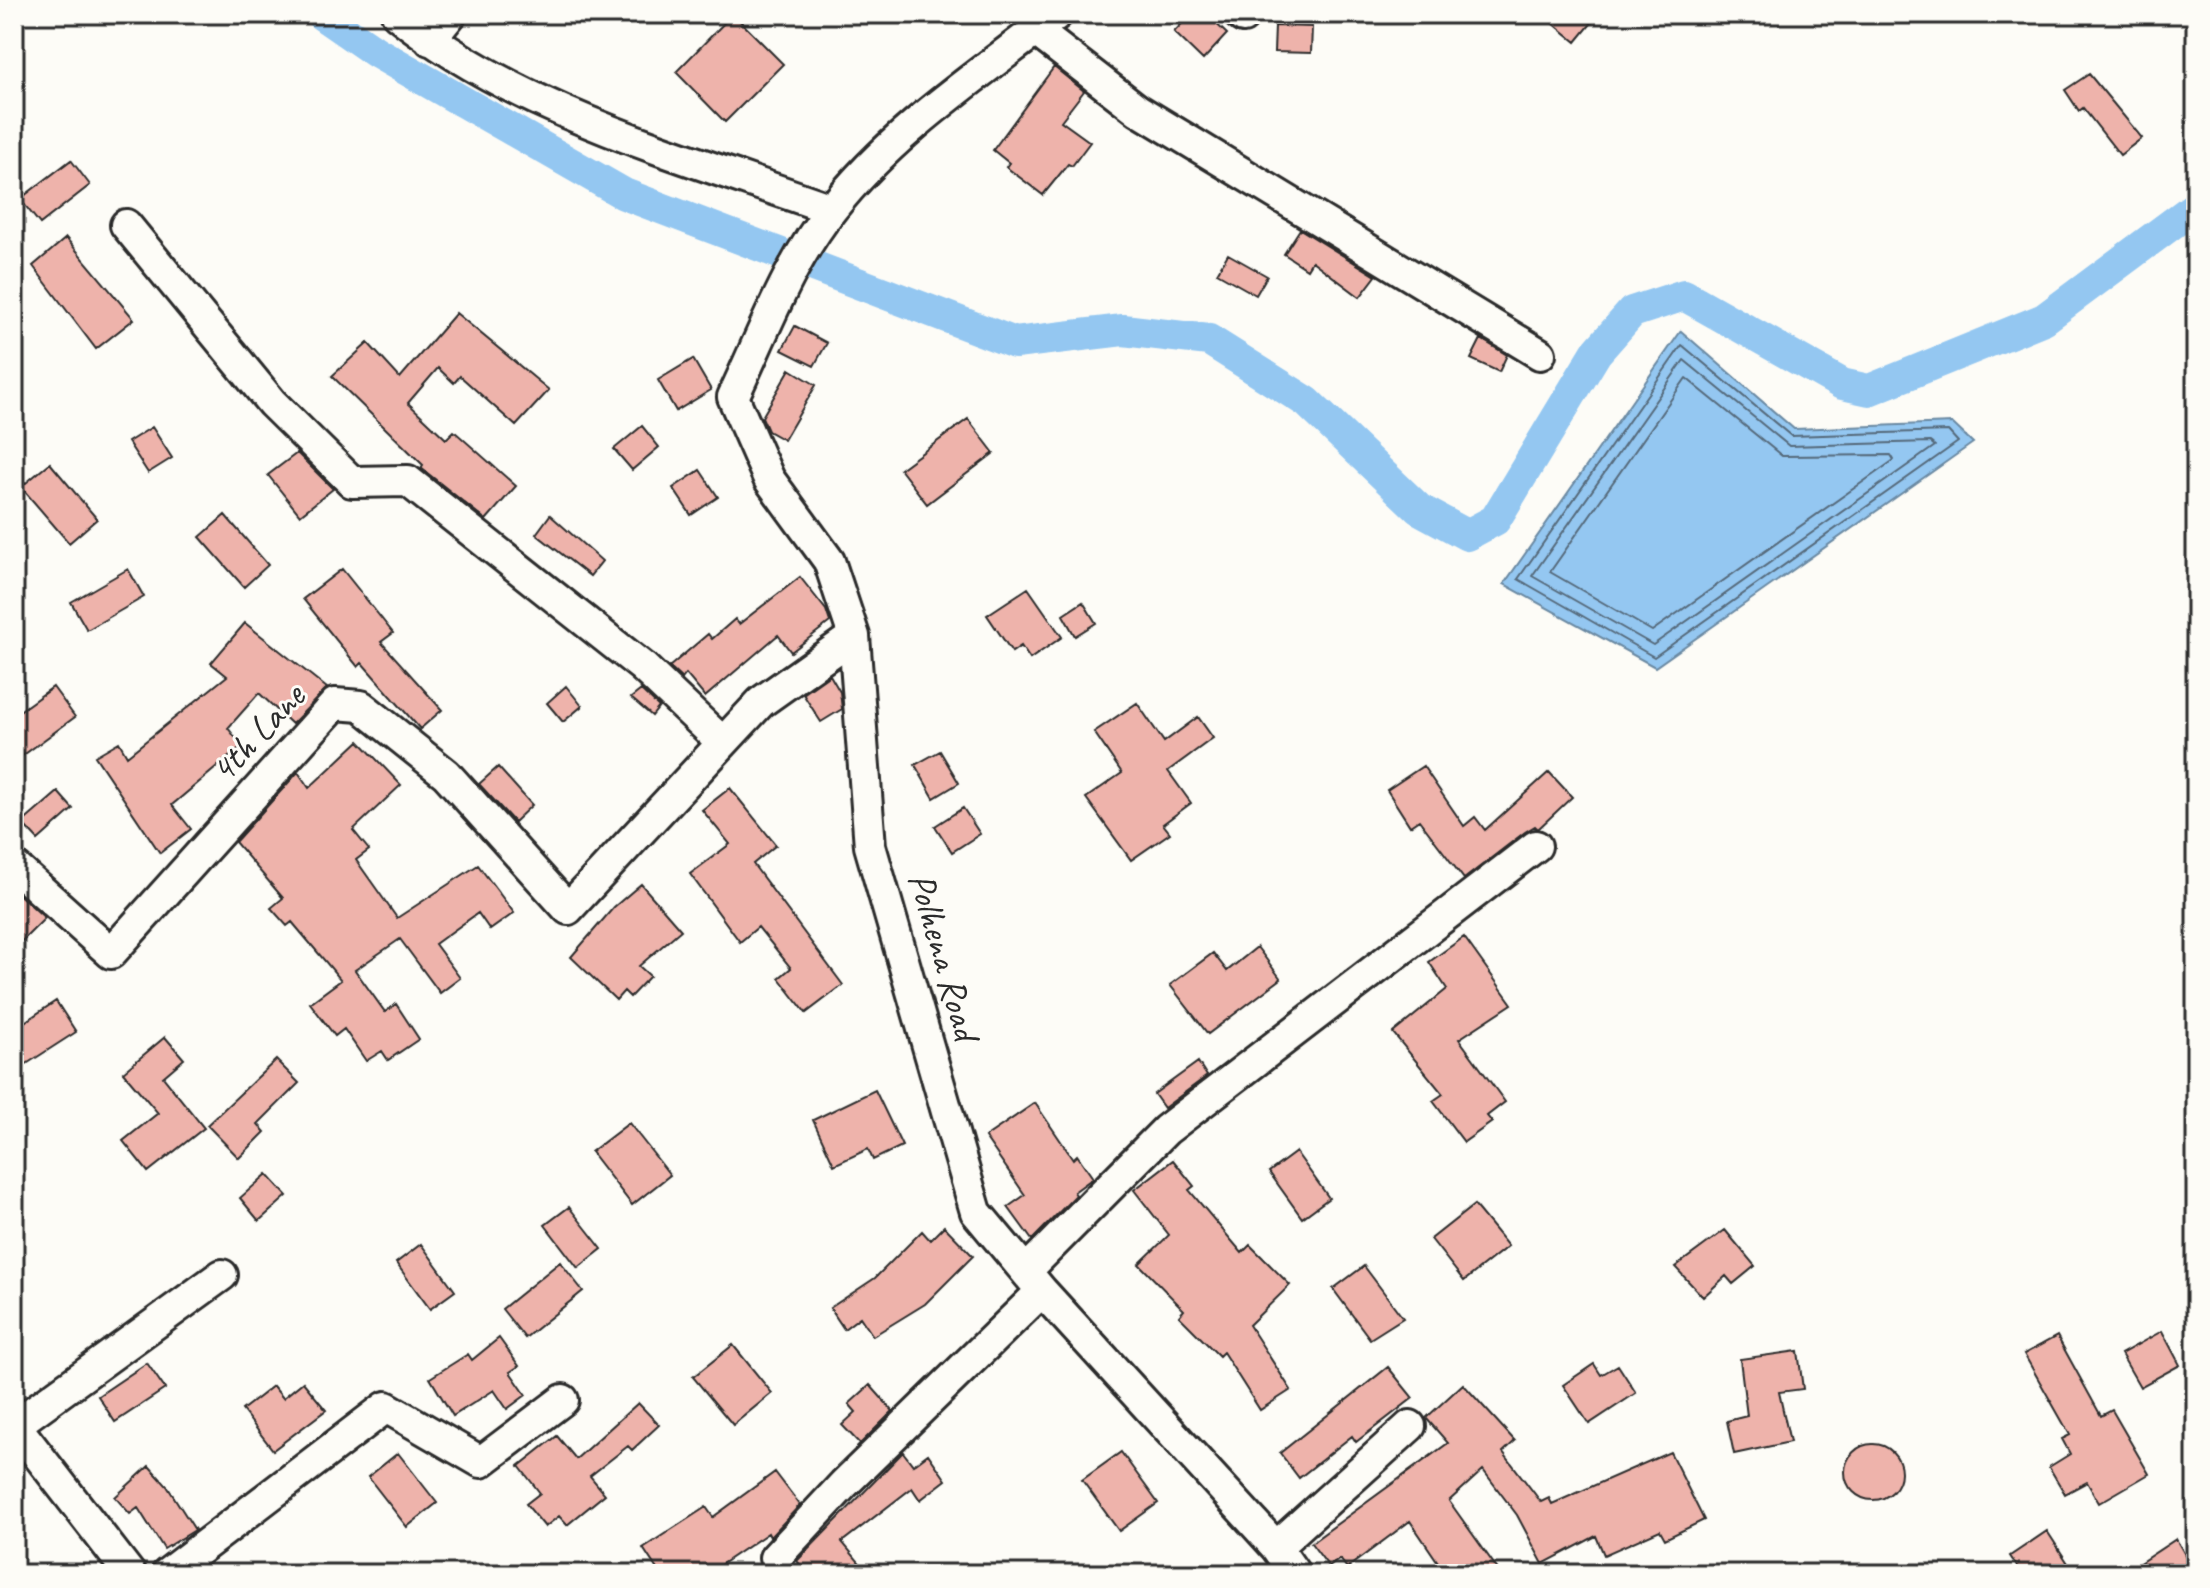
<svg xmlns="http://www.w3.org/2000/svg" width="2210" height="1588" font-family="Caveat,sans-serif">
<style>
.water{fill:#94c7f1;stroke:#6a89a2;stroke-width:2}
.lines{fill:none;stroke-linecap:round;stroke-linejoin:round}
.shore{stroke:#55697a;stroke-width:2}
.canal{stroke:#94c7f1;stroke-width:32}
.building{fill:#eeb3ab;stroke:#2b2b2b;stroke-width:2}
.street-casing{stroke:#2b2b2b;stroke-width:36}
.street{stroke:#fdfcf7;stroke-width:30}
.labels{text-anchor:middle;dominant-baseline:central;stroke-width:6;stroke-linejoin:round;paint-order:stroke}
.street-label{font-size:38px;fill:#2b2b2b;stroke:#fdfcf7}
</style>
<rect width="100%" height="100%" fill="#fdfcf7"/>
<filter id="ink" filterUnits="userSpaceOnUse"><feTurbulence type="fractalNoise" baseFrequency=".0125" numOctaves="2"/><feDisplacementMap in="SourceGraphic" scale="16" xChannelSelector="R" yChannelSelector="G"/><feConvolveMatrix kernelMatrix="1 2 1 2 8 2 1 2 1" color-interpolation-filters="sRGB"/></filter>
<g filter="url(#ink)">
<path class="water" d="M1681 331 1794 429 1952 423 1973 443 1655 667 1504 584Z"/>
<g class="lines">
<path class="shore" d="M1682 345 1791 436 1948 431 1958 442 1654 657 1518 579Z
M1684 360 1789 446 1930 442 1935 446 1653 645 1532 576Z
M1686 378 1782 456 1891 455 1894 460 1652 631 1550 572Z"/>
<path class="canal" d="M321 14 376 52 624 194 1015 343 1123 330 1209 340 1307 402 1419 509 1467 535 1495 520 1596 353 1632 312 1684 295 1842 384 1869 390 2044 319 2196 206"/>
</g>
<path class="building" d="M733 14 783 64 725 122 676 72Z
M1191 14H1206L1227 34 1203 60 1174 32Z
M1542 14H1599L1576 42Z
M1275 26 1312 27 1311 53 1274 52Z
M1054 67 1084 91 1061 121 1090 142 1072 166 1068 164 1043 195 1006 167 1009 163 993 150Z
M2089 74 2142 138 2120 155 2083 108 2079 111 2065 90Z
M71 160 90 185 40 224 20 199Z
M1300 229 1376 276 1360 297 1312 261 1307 269 1284 254Z
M66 238 134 319 96 349 33 266Z
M1228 254 1267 276 1256 295 1217 273Z
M456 313 549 390 516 426 460 376 454 383 438 368 408 403 446 439 454 431 516 486 486 520 421 468 423 465 332 376 368 343 400 378Z
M795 326 827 343 814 366 782 350Z
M1481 339 1507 355 1499 372 1471 359Z
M693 359 711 390 676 411 658 380Z
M790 369 816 385 784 440 768 431 762 417Z
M968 419 994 453 927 504 900 469Z
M642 426 659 447 632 470 614 449Z
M152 427 172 458 148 473 128 442Z
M297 453 333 489 300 515 268 475Z
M50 463 97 519 69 543 21 487Z
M700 470 718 497 691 515 673 488Z
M225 515 268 565 244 587 200 537Z
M550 515 602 561 590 576 536 534Z
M128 569 144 597 87 630 71 602Z
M342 569 393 633 381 642 442 710 420 729 362 663 358 667 303 599Z
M800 577 826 610 830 622 791 652 778 635 705 697 686 674 682 679 669 667 708 634 712 639 735 619 739 624Z
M1028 588 1062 637 1030 659 1021 646 1012 652 987 615Z
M1083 602 1096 623 1075 636 1063 615Z
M245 623 327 688 292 724 259 693 228 728 242 746 172 805 191 829 160 853 95 756 119 742 127 756 227 676 211 663Z
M830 675 840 692 842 709 821 722 803 694Z
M566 686 582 706 563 722 547 703Z
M53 687 75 717 14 762V715Z
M641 690 659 707 652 716 631 698Z
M1137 703 1164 742 1198 717 1213 738 1168 771 1191 803 1163 824 1170 833 1131 860 1086 798 1122 773 1094 732Z
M359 741 401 785 353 830 369 850 356 860 397 918 478 865 514 913 490 930 478 913 435 944 460 978 440 993 400 939 355 970 385 1012 396 1004 419 1039 388 1060 382 1051 366 1061 344 1029 335 1036 310 1003 341 980 292 922 287 926 271 908 283 898 235 842 298 772 309 788Z
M940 751 959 783 934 798 915 765Z
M1423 766 1464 826 1475 817 1485 830 1549 772 1572 797 1538 829 1535 826 1525 832 1464 879 1419 820 1410 826 1387 790Z
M498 767 532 805 514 822 479 784Z
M730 788 776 845 753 864 843 985 806 1013 779 978 791 968 758 927 740 942 690 874 730 844 702 810Z
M58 792 73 809 38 840 22 823Z
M963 808 980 834 952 852 935 826Z
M641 884 681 930 639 966 650 976 630 997 624 991 616 1000 571 957 614 907Z
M14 890 45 918 14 949Z
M1464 937 1512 1004 1459 1039 1505 1102 1487 1116 1492 1122 1464 1142 1433 1101 1443 1094 1393 1033 1447 989 1429 962Z
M1257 947 1281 979 1208 1034 1170 985 1213 953 1227 971Z
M56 1001 76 1032 14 1072V1029Z
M165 1037 184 1059 163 1077 204 1128 148 1172 123 1141 158 1113 123 1072Z
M276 1060 299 1083 258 1124 265 1132 239 1158 207 1125Z
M1198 1062 1207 1076 1164 1108 1154 1094Z
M875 1090 902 1146 873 1160 868 1149 834 1165 813 1120Z
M1035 1103 1073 1159 1077 1155 1093 1178 1074 1192 1076 1195 1032 1240 1008 1207 1025 1195 985 1137Z
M629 1123 670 1175 632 1205 591 1152Z
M1296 1152 1329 1198 1302 1218 1269 1172Z
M1173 1160 1194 1186 1189 1190 1242 1253 1250 1245 1290 1285 1249 1325 1291 1390 1260 1410 1223 1352 1219 1356 1179 1316 1184 1310 1139 1264 1169 1235 1134 1190Z
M267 1174 287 1196 259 1221 240 1198Z
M1474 1205 1508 1246 1464 1281 1431 1239Z
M569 1207 602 1249 578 1268 545 1225Z
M944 1226 973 1256 925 1304 873 1336 860 1317 844 1329 830 1308 875 1278 922 1231 930 1240Z
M1725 1230 1755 1266 1733 1284 1726 1276 1703 1297 1675 1267Z
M421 1244 455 1291 430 1309 396 1263Z
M560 1262 583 1291 525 1338 502 1309Z
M1364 1266 1403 1318 1370 1339 1333 1289Z
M2162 1331 2180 1365 2140 1387 2121 1354Z
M2057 1336 2101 1416 2112 1410 2149 1474 2099 1503 2087 1482 2065 1494 2049 1467 2070 1454 2062 1439 2070 1435 2024 1354Z
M499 1338 519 1366 510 1372 526 1395 507 1409 494 1390 453 1416 430 1378 468 1354 472 1360Z
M733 1345 772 1393 733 1425 693 1377Z
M1798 1351 1803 1389 1779 1392 1790 1442 1734 1454 1727 1421 1747 1416 1740 1359Z
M147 1363 165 1389 115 1422 98 1396Z
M1594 1364 1601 1375 1618 1365 1636 1393 1589 1424 1563 1385Z
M1388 1367 1413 1398 1356 1442 1352 1436 1299 1478 1280 1453Z
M303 1382 326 1410 273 1450 242 1410 273 1386 283 1398Z
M1463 1384 1515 1441 1503 1452 1541 1502 1549 1498 1552 1504 1670 1452 1704 1520 1665 1539 1660 1530 1604 1555 1596 1536 1543 1564 1517 1515 1483 1470 1449 1501 1501 1574H1446L1410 1521 1347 1568 1340 1559 1329 1567 1311 1543 1448 1443 1426 1418Z
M870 1385 893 1411 860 1444 842 1425 856 1412 849 1404Z
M638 1403 659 1425 632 1450 628 1446 590 1476 605 1494 567 1525 559 1516 545 1527 526 1504 540 1493 519 1466 557 1436 576 1459Z
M1845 1472a28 28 0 1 1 56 0a28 28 0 1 1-56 0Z
M903 1452 913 1465 928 1454 946 1480 920 1500 912 1488 842 1542 869 1574H808L797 1561Z
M1121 1452 1158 1503 1119 1531 1082 1480Z
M398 1453 437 1503 407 1527 368 1477Z
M149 1466 167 1486 195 1530 164 1549 138 1508 130 1514 115 1497Z
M775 1472 800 1505 770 1537 768 1533 707 1574H660L643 1548 706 1507 713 1517Z
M2047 1531 2075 1574H2022L2010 1556Z
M2176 1539 2196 1574H2123Z"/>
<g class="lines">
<g class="street-casing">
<path id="street" d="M397 14C518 112 686 157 831 209
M1057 14C980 74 893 131 832 209 788 264 763 334 733 397L769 479 829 561 854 636 870 846 976 1212 1042 1291 1276 1547 1295 1574
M1239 14 1243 17
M1036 31 1138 110 1540 354
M430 40 451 14
M126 225 272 403 352 482 408 481 643 667 722 742
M14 866 111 953 335 704 361 706 446 774 568 909 761 702 854 636
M1026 1271 1166 1130 1536 846
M14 1424 130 1574
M15 1425 222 1275
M1276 1547 1410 1426
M775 1558 844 1484 1042 1291
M167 1574 386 1407 481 1462 563 1400"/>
</g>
<use href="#street" class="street"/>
</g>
</g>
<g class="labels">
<g class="street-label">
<text transform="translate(257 733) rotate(-47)">4th Lane</text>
<text transform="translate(944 956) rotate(74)">Polhena Road</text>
</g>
</g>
<rect width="2210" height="1588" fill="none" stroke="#fdfcf7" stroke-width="48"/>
<rect x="24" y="24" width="2162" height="1540" fill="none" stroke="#2b2b2b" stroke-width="3" filter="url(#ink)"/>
</svg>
